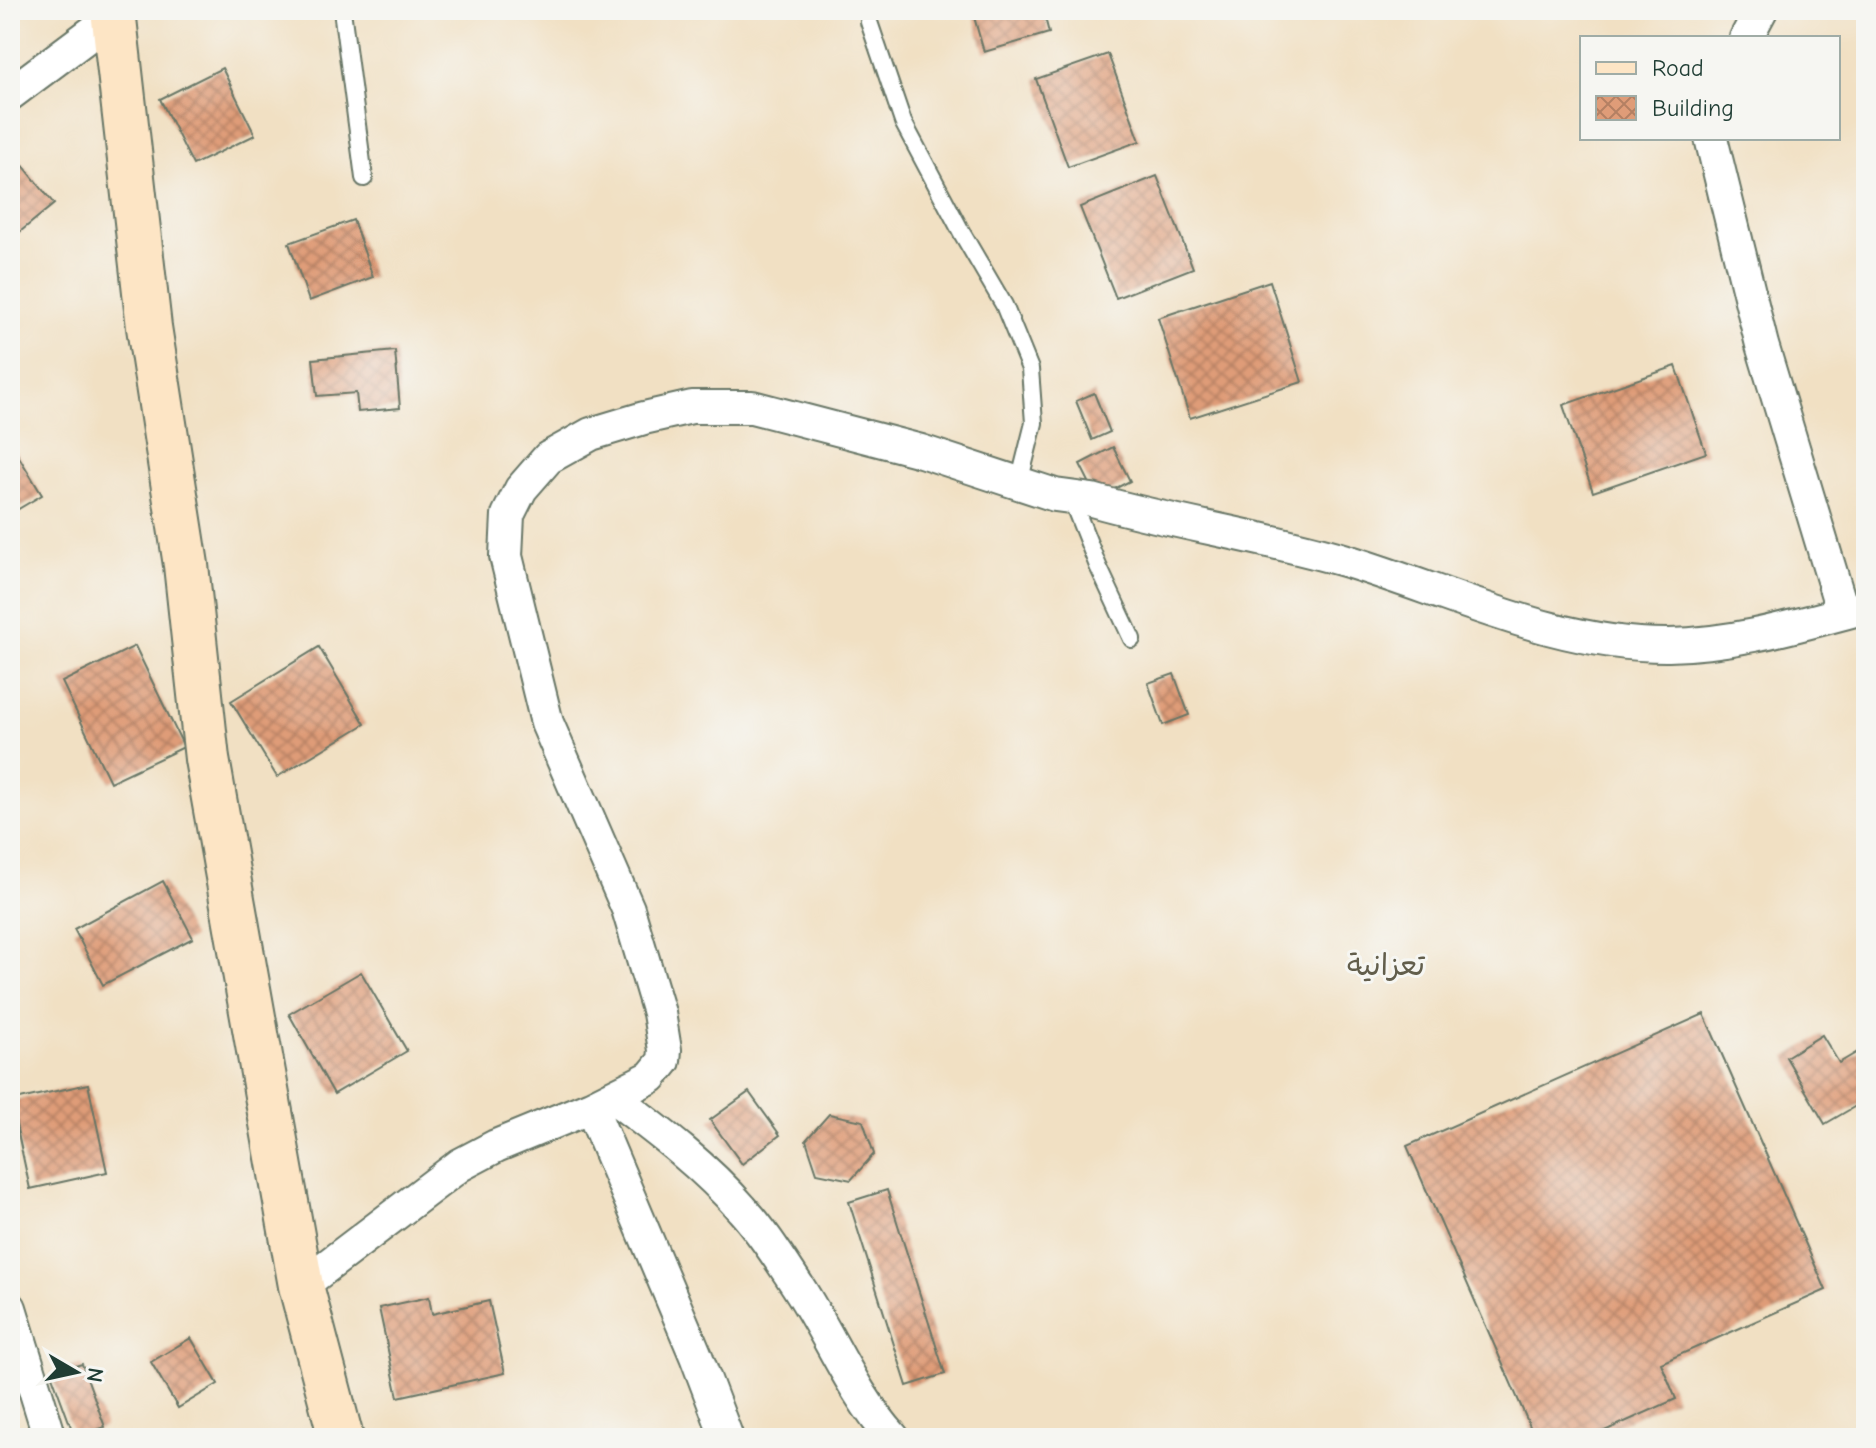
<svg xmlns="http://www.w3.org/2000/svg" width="1876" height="1448" font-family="'Comic Neue','Playpen Sans Arabic',sans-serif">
  <defs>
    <pattern id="building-cross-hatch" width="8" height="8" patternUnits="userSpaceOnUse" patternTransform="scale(2)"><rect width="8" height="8" fill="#df9c78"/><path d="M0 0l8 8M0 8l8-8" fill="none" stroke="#b48063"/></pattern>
  </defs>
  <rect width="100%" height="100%" fill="#f6f6f2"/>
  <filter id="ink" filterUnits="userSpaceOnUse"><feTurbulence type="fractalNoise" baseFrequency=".0125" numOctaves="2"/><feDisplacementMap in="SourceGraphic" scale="16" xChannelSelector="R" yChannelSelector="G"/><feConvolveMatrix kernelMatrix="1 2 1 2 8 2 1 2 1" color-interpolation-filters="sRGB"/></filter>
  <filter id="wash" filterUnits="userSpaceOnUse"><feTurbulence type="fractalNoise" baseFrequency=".006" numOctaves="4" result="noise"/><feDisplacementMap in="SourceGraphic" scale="32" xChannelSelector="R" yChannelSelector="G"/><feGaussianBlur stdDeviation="1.8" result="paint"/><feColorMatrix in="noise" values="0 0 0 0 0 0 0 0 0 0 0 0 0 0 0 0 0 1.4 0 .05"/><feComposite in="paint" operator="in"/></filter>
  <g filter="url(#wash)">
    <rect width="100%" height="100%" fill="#f1e0c3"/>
    <g id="blocks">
      <path fill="url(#building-cross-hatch)" d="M972 10H1043L1049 33 984 52Z
        M1108 54 1140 141 1068 167 1036 79Z
        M222 68 255 135 193 165 160 99Z
        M10 149 54 204 10 240Z
        M1157 176 1193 268 1116 298 1080 207Z
        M353 220 373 277 309 301 289 243Z
        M1270 281 1302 382 1190 418 1158 318Z
        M395 351 400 408 358 412 356 393 317 396 313 359Z
        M1676 366 1706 453 1593 492 1563 405Z
        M1094 393 1110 432 1092 440 1076 401Z
        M10 442 42 495 10 514Z
        M1113 447 1130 481 1097 498 1080 464Z
        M135 646 184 747 110 782 62 682Z
        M319 647 365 724 277 777 231 701Z
        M1174 674 1189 715 1163 725 1148 683Z
        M163 881 193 938 103 985 74 929Z
        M361 972 407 1051 334 1094 289 1014Z
        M1704 1014 1826 1290 1661 1363 1676 1399 1589 1438H1535L1407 1146Z
        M1822 1035 1839 1063 1866 1047V1100L1825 1124 1786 1057Z
        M88 1084 107 1172 30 1189 11 1101Z
        M749 1092 780 1135 742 1164 710 1120Z
        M829 1114 863 1121 874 1154 851 1180 817 1173 806 1140Z
        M887 1190 945 1374 907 1386 849 1202Z
        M429 1297 432 1314 489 1301 505 1373 398 1397 379 1308Z
        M191 1338 218 1384 178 1408 151 1362Z
        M82 1364 105 1427 75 1438 51 1373Z"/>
    </g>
  </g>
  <g filter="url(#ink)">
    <use href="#blocks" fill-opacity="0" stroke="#687666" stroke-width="2"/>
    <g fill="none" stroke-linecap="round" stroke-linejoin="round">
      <defs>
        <path id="lane" d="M342 10 364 178
          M869 22 903 122 963 235 1004 305 1030 369 1034 423 1019 483
          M1071 498 1098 566 1132 639"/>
        <path id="street" d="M1746 38 1761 10
          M10 94 113 17
          M1711 138 1762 345 1843 613
          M613 1097C658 1131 705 1166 742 1209 764 1233 781 1261 799 1288 832 1339 852 1392 893 1438
          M591 1107 696 1356 727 1438
          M301 1286 460 1165 496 1146 591 1107 651 1077 664 1061 665 1050 659 1013 628 909 547 723 506 556 508 515 521 489 548 458 591 434 644 418 692 407H752L921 451 1055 495 1092 500C1176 524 1263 536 1347 561 1452 593 1557 646 1669 645 1737 644 1801 624 1866 607
          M10 1308 50 1438"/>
        <path id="secondary" d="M113 10 149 327 186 565 207 759 301 1286 341 1438"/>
      </defs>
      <use href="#lane" stroke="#687666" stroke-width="20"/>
      <use href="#street" stroke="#687666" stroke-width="36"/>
      <use href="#secondary" stroke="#687666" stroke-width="48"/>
      <use href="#lane" stroke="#fff" stroke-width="16"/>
      <use href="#street" stroke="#fff" stroke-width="32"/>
      <use href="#secondary" stroke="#fde5c5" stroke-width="44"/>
    </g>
  </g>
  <g text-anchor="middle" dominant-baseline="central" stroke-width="6" stroke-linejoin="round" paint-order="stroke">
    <g font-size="30" fill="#625e4c" stroke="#f6f6f2">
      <text x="1386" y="965">تعزانية</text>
    </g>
  </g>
  <rect width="1876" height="1448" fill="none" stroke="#f6f6f2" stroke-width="40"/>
  <rect x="1580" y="36" width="260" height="104" fill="#f6f6f2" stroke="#a0aca6" stroke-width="2"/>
  <rect x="1596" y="62" width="40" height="12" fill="#fde5c5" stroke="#a0aca6" stroke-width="2"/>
  <text x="1652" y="76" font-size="24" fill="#1f3d34">Road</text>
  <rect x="1596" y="96" width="40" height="24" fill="url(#building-cross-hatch)" stroke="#a0aca6" stroke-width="2"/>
  <text x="1652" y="116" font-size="24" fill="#1f3d34">Building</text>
  <g transform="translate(76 1372) rotate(99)" stroke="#f6f6f2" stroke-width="6" paint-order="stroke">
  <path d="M0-6L14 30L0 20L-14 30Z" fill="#1f3d34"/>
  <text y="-12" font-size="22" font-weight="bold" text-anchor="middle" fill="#1f3d34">N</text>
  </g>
</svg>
